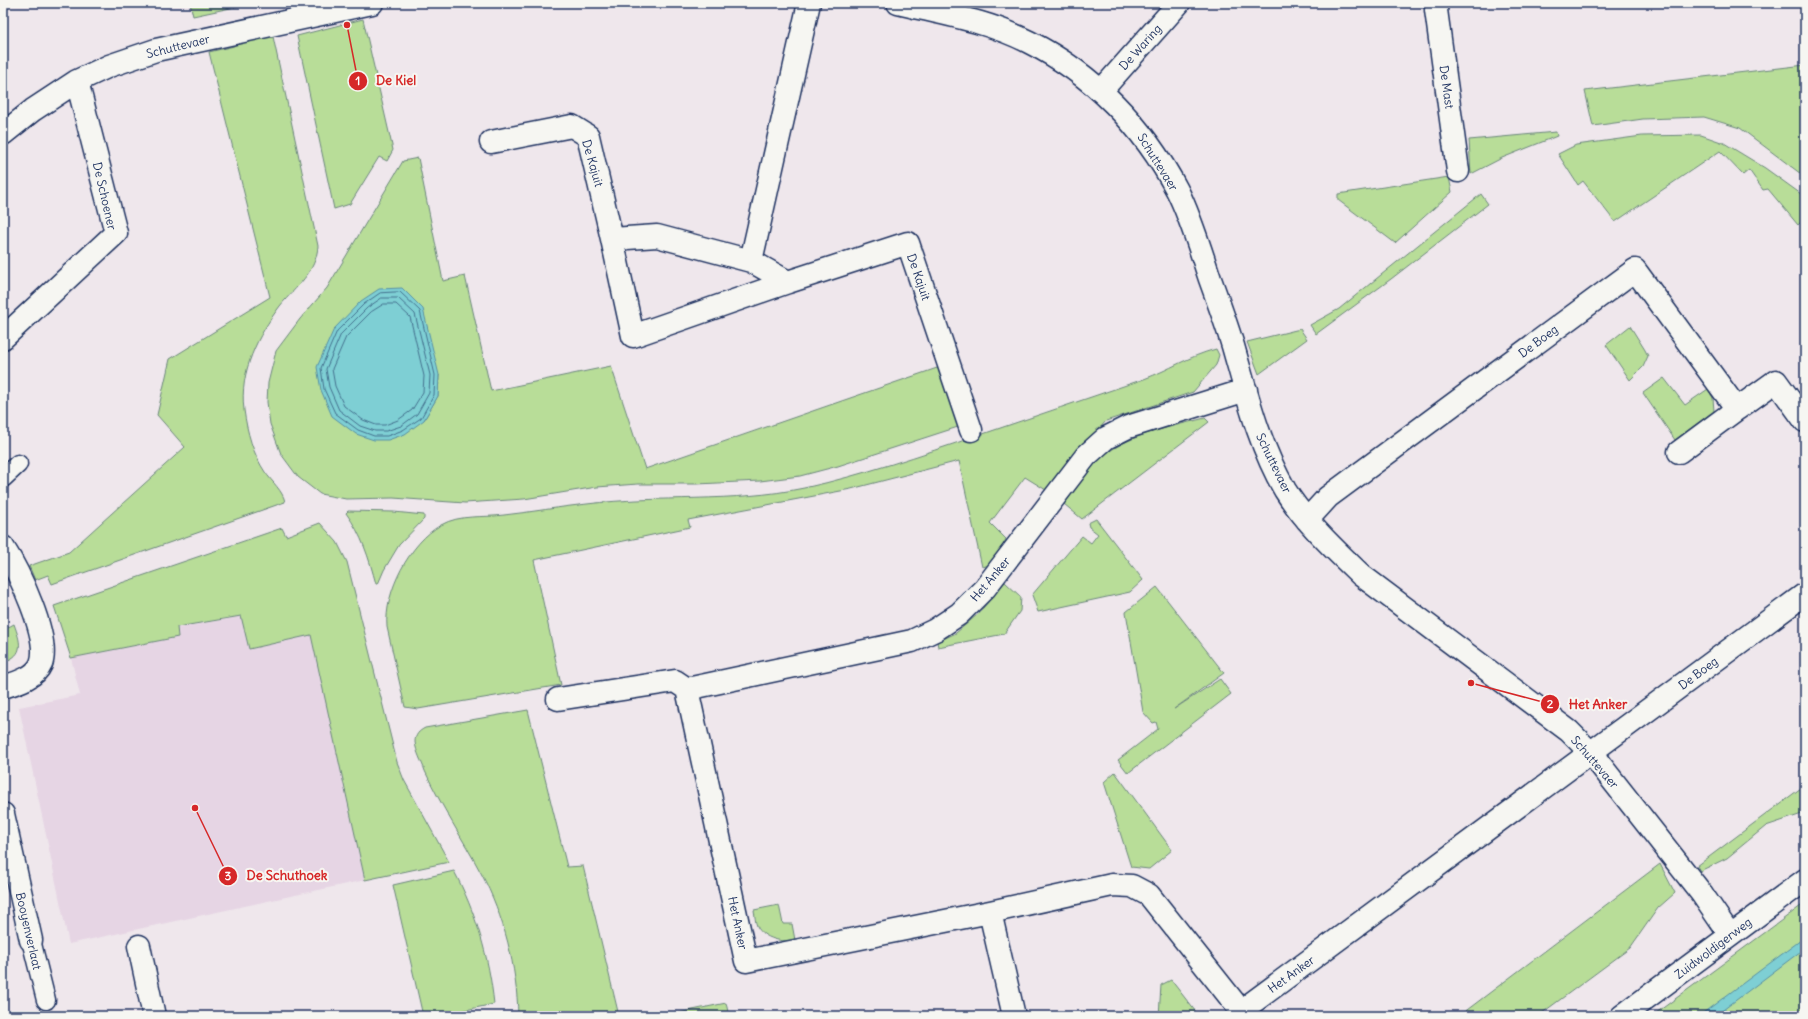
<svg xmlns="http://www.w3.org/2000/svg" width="1808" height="1019" font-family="Delius,sans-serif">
  <rect width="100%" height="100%" fill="#efe7ec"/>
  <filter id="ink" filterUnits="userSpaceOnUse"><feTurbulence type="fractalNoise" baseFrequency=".025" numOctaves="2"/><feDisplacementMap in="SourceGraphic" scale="8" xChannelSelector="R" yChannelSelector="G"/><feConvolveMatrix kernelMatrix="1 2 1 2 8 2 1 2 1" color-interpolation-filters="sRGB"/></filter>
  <g filter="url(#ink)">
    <path fill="#e6d5e4" d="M242 616 249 649 312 635 365 880 69 944 19 707 80 695 71 658 178 637 177 628Z"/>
    <path fill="#b8dd98" stroke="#6a867b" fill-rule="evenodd" d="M190 3H254L193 16Z
      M363 19 393 150 387 161 379 157 350 204 334 209 297 36Z
      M272 32 318 246C316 273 296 286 280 306 258 335 239 372 244 410 247 432 253 454 265 472 272 482 283 491 285 502L52 584 48 575 35 580 29 566 69 552 185 447 157 415 170 359 270 297 209 52 234 46 238 40Z
      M1805 65V177L1740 128 1704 117 1643 119 1593 126 1585 91Z
      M1556 132 1557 136 1502 158 1471 174 1469 140Z
      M1701 135 1724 143 1765 168 1801 194 1805 198V218L1798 225 1768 189 1763 190 1749 170 1743 175 1720 151 1615 222 1583 181 1578 185 1558 154 1576 145 1642 136Z
      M418 158 443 281 465 276 491 391 611 366 645 469 940 367 961 426 838 466 800 476 760 481 697 484H638L597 487 524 499 465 503 393 498 346 499 320 494 298 477 281 454 270 424 267 402 268 383 276 351 300 319 327 288 403 161ZM439 375 438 396 424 420Z
      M1449 177 1452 192 1395 243 1338 200V194Z
      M1481 194 1488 204 1391 279 1316 334 1310 325 1339 309Z
      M1630 326 1645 350 1648 356 1643 367 1630 380 1606 345Z
      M1300 329 1307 339 1259 374 1247 342Z
      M1216 349 1219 355 1216 365 1193 392 1106 421 1046 490 1025 477 990 523 1006 539 995 564 982 567 959 461 851 489 688 520 690 527 534 560 561 685 418 709 405 707 387 627C384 592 410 542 441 525 460 514 483 518 504 515 532 512 559 507 587 504 659 495 733 503 804 488 863 475 920 455 977 436 1033 417 1088 398 1144 379 1169 370 1189 356 1216 349Z
      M1664 378 1685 405 1708 389 1713 398 1714 411 1675 440 1643 393Z
      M1205 418 1209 422 1082 519 1064 504C1072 493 1080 479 1089 469 1119 435 1164 429 1205 418Z
      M348 511 394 512 424 515V519L399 545 384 570 378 584H376C369 558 362 535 346 513Z
      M1096 519 1143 580 1130 592 1038 612 1032 595 1082 536 1091 543 1098 534 1089 527 1088 523Z
      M320 523 337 542 347 562 397 762 404 780 449 862 365 880 311 635 249 649 241 616 177 627 178 637 71 658 54 606 282 528 286 536Z
      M1005 582 1021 597 1020 611 1004 634 938 647 937 642 956 633 978 614Z
      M1157 587 1224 673 1174 709 1220 679 1231 694 1128 773 1118 760 1158 729 1156 722 1153 723 1143 712 1126 612Z
      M14 624C20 641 26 655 3 662V630Z
      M528 710 567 867 583 866 619 1016H518C517 967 504 916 481 873 463 839 441 806 425 771 422 762 416 752 415 742 415 735 419 731 425 728Z
      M1115 772 1172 850 1149 869 1131 867 1104 782Z
      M1805 785V813L1766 826 1727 858 1700 871 1697 866Z
      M1660 864 1675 893 1658 908 1630 948 1538 1016H1459Z
      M454 871C476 913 489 957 494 1004L437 1016H423L393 885Z
      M1805 903V1016H1652Z
      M779 905 783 924H792L795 940C784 943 763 939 757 926 755 922 755 915 754 910Z
      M1171 980 1199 1016H1159L1161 985Z
      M726 1003 729 1016H664Z"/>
    <path fill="#7ecfd4" stroke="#568fa5" d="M402 288 423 309 439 375 438 396 424 420 405 434 388 440H374L356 434 332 416 321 390 317 367 334 329 361 301 379 289Z
      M1805 937V948L1715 1016H1699Z"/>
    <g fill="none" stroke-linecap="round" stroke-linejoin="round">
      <path stroke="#436f8d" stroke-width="1" d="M400 292 420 311 435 375 434 395 421 418 403 430 387 436H374L358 430 335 413 324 389 321 368 337 331 364 304 380 293Z
        M382 298H398L415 314 430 375 429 393 417 414 401 426 386 431H375L360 426 339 410 329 387 326 369 341 334 367 308Z
        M384 304H396L410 317 424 376 423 392 412 410 398 420 385 425H376L363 420 344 406 335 386 332 369 346 337 371 312Z"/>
      <defs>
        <path id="lane" d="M3 478 18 464
          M31 940 46 1000"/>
        <path id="street" d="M898 3C943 14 988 21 1029 42 1093 74 1144 127 1177 190 1191 218 1200 249 1210 279 1218 301 1226 323 1233 346 1247 395 1259 445 1285 490 1305 522 1334 549 1361 575L1569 731 1591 753 1702 894 1730 935
          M1437 3 1436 10 1458 171
          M1101 91 1179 3
          M3 134 33 110 77 81 109 66 156 50 372 3
          M491 142 572 126 588 136 612 239 657 236 751 261 788 282 908 243 971 430
          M612 239 633 336 788 282
          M751 261 809 3
          M3 338 116 233 77 81
          M1246 390 1128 427 1106 438 1086 456 985 588 959 614 935 630 912 641 687 689 746 961 990 912 1112 885 1132 886 1149 895 1241 1011 1805 594
          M1679 452 1737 409
          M1307 520 1328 497 1635 270 1737 409 1776 381 1805 421
          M3 547C18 570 51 638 41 664 35 678 16 683 3 687
          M558 699 675 681 687 689
          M3 814 31 940
          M990 912 1014 1016
          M139 946 154 1016"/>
        <path id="secondary" d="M1622 1016 1805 880"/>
      </defs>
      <use href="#lane" stroke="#1b2f5e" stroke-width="21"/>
      <use href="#street" stroke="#1b2f5e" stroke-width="25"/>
      <use href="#secondary" stroke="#1b2f5e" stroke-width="25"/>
      <use href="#lane" stroke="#f6f6f2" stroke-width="18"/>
      <use href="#street" stroke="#f6f6f2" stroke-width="22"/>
      <use href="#secondary" stroke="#f6f6f2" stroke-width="22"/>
    </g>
  </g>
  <g text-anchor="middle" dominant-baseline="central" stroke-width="4" stroke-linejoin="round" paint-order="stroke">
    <g font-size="12" fill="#1b2f5e" stroke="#f6f6f2">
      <text transform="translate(178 46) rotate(-14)">Schuttevaer</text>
      <text transform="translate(1140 47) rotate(-48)">De Waring</text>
      <text transform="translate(1447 87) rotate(82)">De Mast</text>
      <text transform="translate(1158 162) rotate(58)">Schuttevaer</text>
      <text transform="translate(593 163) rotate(74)">De Kajuit</text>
      <text transform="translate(105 196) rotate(77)">De Schoener</text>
      <text transform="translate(919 277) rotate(71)">De Kajuit</text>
      <text transform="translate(1538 341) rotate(-37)">De Boeg</text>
      <text transform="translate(1274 463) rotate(64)">Schuttevaer</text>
      <text transform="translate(990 579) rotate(-50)">Het Anker</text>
      <text transform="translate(1698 673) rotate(-37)">De Boeg</text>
      <text transform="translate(1595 762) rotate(49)">Schuttevaer</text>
      <text transform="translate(738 923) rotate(78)">Het Anker</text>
      <text transform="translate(29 931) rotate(77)">Booyenverlaat</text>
      <text transform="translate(1713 948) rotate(-37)">Zuidwoldigerweg</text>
      <text transform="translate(1291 974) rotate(-36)">Het Anker</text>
    </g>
  </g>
  <path fill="none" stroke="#d62828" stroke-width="1.5" d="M347 25L358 81M1471 683L1550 704M195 808L228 876"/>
  <g fill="#d62828" stroke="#f6f6f2" stroke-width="1.5">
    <circle cx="347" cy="25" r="4"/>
    <circle cx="1471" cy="683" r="4"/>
    <circle cx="195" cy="808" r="4"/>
    <circle cx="358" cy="81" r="10"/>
    <circle cx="1550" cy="704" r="10"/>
    <circle cx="228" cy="876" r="10"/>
  </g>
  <g font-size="12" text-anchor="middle" font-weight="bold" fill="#fff">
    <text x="358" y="85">1</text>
    <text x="1550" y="708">2</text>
    <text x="228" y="880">3</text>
  </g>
  <g font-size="13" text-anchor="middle" font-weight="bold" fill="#d62828" stroke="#f6f6f2" stroke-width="4" stroke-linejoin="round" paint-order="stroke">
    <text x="396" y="85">De Kiel</text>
    <text x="1598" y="709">Het Anker</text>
    <text x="287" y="880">De Schuthoek</text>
  </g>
  <rect width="1808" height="1019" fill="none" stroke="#f6f6f2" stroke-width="16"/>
  <rect x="8" y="8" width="1792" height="1003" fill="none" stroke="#1b2f5e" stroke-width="1.5" filter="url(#ink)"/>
</svg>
